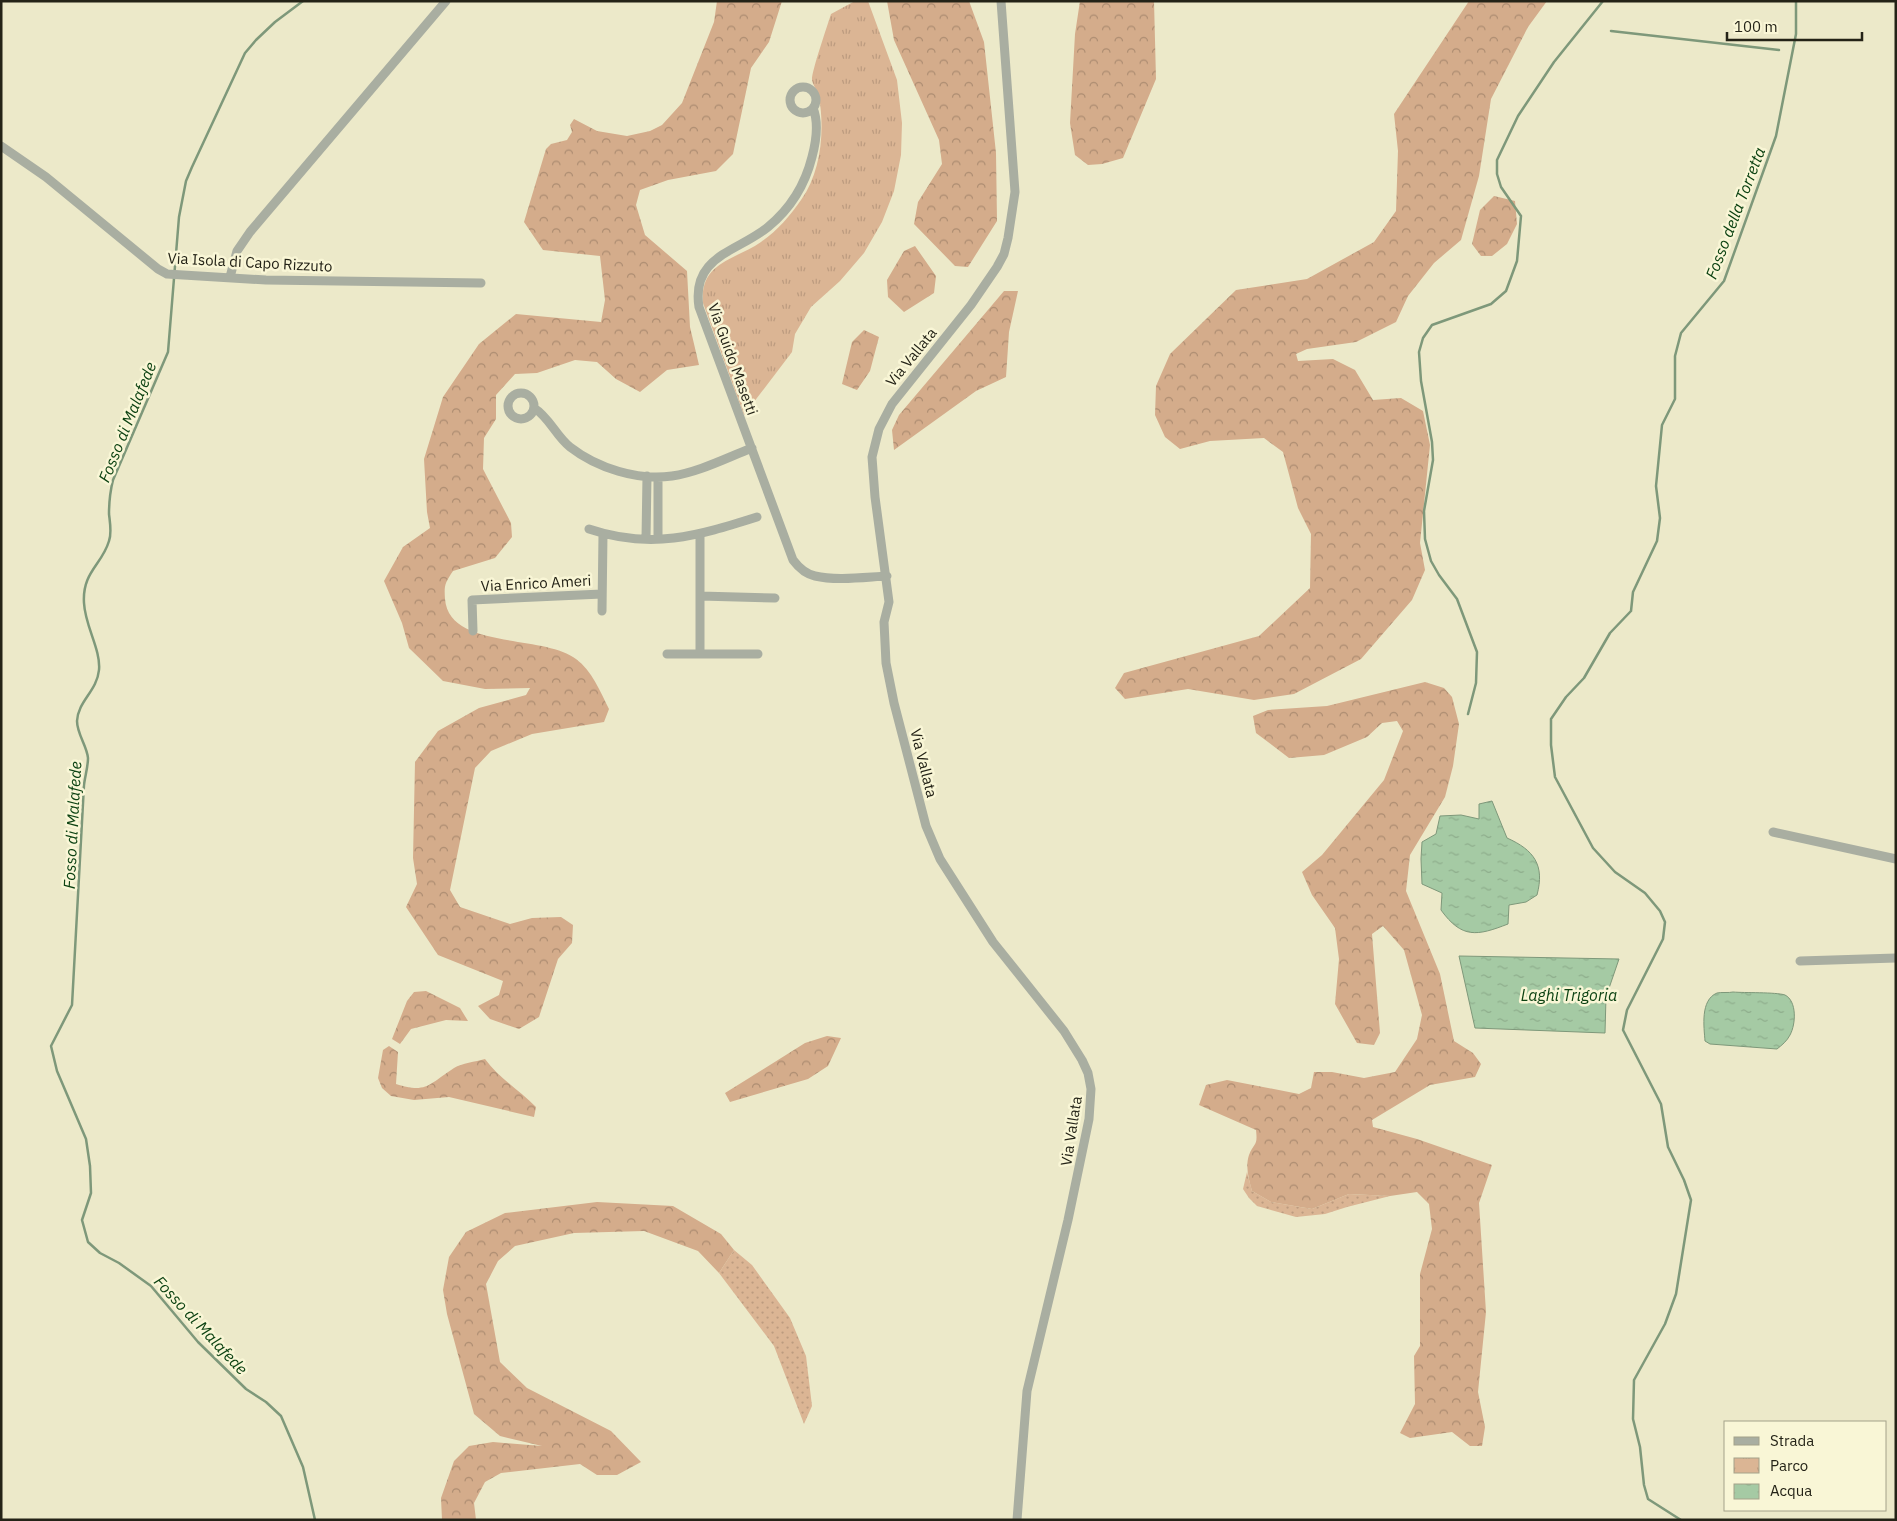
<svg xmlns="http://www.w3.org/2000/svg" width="1897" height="1521" font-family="'IBM Plex Sans',sans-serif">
  <defs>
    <pattern id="grass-dots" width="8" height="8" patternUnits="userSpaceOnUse" patternTransform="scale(1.25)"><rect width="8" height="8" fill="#dbb594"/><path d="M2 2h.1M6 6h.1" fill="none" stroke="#bc9b7f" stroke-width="1.8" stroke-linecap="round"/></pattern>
    <pattern id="forest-crowns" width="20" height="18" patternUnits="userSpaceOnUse" patternTransform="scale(1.25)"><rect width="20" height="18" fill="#d4ac8b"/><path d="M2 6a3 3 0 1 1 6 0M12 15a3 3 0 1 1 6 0" fill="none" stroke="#ac8c71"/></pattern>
    <pattern id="park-tufts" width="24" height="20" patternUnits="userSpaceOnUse" patternTransform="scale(1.25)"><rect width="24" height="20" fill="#dbb594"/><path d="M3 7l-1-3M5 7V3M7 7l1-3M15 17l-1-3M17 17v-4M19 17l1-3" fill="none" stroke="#bc9b7f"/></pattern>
    <pattern id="water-ripples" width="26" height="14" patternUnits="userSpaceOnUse" patternTransform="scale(1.25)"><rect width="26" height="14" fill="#a5caa4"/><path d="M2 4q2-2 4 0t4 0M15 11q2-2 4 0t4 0" fill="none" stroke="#8ead8c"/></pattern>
  </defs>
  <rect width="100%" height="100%" fill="#ece9c9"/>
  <path fill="url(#grass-dots)" d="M1247 1172 1252 1191 1271 1202 1312 1209 1349 1194 1390 1196 1347 1207 1325 1214 1296 1217 1257 1206 1249 1198 1243 1189Z
    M734 1250 752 1265 790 1318 806 1356 812 1406 804 1424 774 1346 719 1273Z"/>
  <path fill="url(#forest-crowns)" d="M717 1H782L769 42 751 68 733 154 716 171 668 180 640 190 636 205 645 235 687 271 690 327 699 365 667 370 640 392 616 379 597 362 575 360 537 373 515 374 496 395V419L484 438 483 469 511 523 512 537 495 558 453 571C445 583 444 585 445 599 449 650 544 634 576 659 592 671 600 691 609 709L604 722 532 734 491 751 475 768 450 890 460 907 510 924 532 918 561 917 573 925 572 943 558 959 539 1017 519 1029 490 1019 478 1006 499 995 503 981 438 955 406 907 417 884 413 858 415 762 438 731 479 708 526 695 530 688 485 689 443 681 409 648 402 623 384 581 403 547 430 528 427 512 424 459 443 397 479 344 516 314 601 322 605 300 600 256 543 250 524 222 546 149 551 144 567 140 572 132 570 125 574 119 597 131 627 136 650 131 662 125 682 103 714 22Z
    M887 1H969L984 42 996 153 997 221 968 267 955 266 914 224 918 202 942 164 939 140 894 40Z
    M1080 1H1154L1156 79 1123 158 1102 164 1088 165 1075 155 1070 123 1075 34Z
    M1469 1H1547L1528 27 1491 99 1479 176 1461 240 1434 263 1408 296 1396 322 1356 342 1307 349 1296 354 1298 361 1333 359 1355 370 1373 400 1401 398 1423 411 1430 445 1420 543 1425 570 1412 600 1361 659 1294 694 1254 700 1188 689 1125 699 1115 688 1124 673 1259 636 1310 588 1311 534 1298 508 1283 452 1264 438 1210 441 1180 449 1165 437 1155 415 1156 386 1170 354 1236 290 1307 279 1374 242 1396 211 1398 151 1394 114Z
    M1494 196 1515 201 1517 224 1507 244 1492 256H1481L1472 244 1480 210Z
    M915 246 936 276 934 293 904 312 888 297 887 280 904 251Z
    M1004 291H1018L1009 332 1006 377 976 391 894 450 892 430 899 415Z
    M864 330 879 337 870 371 857 390 842 384 852 342Z
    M1425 682 1444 688 1452 697 1459 724 1453 766 1445 797 1410 855 1406 891 1440 974 1454 1041 1473 1053 1481 1064 1475 1077 1430 1085 1372 1120 1373 1127 1417 1139 1492 1165 1479 1203 1486 1312 1478 1392 1485 1427 1482 1446H1470L1452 1432 1410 1438 1400 1433 1415 1404 1414 1356 1420 1346V1274L1432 1229 1429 1204 1417 1192 1390 1196 1349 1194 1312 1209 1271 1202 1252 1191C1249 1180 1245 1167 1249 1155 1254 1142 1258 1147 1256 1130L1199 1105 1206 1085 1227 1080 1299 1094 1311 1088 1314 1072H1332L1364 1078 1395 1072 1417 1039 1422 1015 1404 950 1383 926 1372 934 1380 1033 1374 1045 1357 1043 1335 1004 1339 959 1335 928 1312 895 1302 872 1322 855 1384 780 1403 731 1397 721 1382 723 1367 737 1324 755 1289 758 1256 733 1253 716 1268 710 1327 706Z
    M426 991 460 1008 468 1021 446 1020 411 1029 400 1044 392 1039 407 1001 414 992Z
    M827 1036 841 1038 828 1066 808 1079 730 1102 725 1093 805 1043Z
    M389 1046 398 1052 396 1084C427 1094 429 1084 454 1068 462 1063 475 1062 485 1059 499 1078 519 1090 536 1107L534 1117 449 1097 414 1100 391 1096 382 1088 378 1078 383 1050Z
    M597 1202 673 1206 721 1234 734 1250 719 1273 698 1251 644 1231 574 1233 515 1246 498 1261 486 1284 500 1362 527 1388 611 1431 641 1462 617 1475H597L580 1464 501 1473 485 1482 474 1503 476 1520H442L441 1498 454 1461 469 1446 493 1442 542 1446 500 1436 474 1414 447 1314 443 1290 449 1257 466 1232 505 1213Z"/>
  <path fill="url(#park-tufts)" d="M855 1H868L897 80 902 123 901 155 894 191 882 222 864 253 840 281 811 307 795 334 792 352 744 415 703 303C699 262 737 259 761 242 777 231 790 216 801 200 821 172 825 131 819 97 818 91 813 86 812 80 811 73 828 24 831 14Z"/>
  <path fill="url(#water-ripples)" stroke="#7e987a" d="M1492 801 1507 838C1534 850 1545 865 1537 895L1526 902 1509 905 1508 924C1477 936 1462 939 1441 910L1442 893 1422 884 1421 859 1422 842 1436 834 1440 816 1461 815 1479 819V804Z
    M1459 956 1619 959 1606 997 1605 1033 1475 1028Z
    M1733 992C1744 993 1776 992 1785 995 1797 1001 1796 1024 1790 1035 1787 1041 1782 1045 1777 1049L1710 1044 1705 1041C1704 1027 1700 1000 1717 993 1721 992 1729 993 1733 992Z"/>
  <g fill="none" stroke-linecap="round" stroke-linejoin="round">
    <path stroke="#7e987a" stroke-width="2.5" d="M303 1 275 22 256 40 245 53 192 167 186 181 179 217 168 352 113 480C110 492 109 503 109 514 110 523 112 533 109 541 102 565 82 572 84 603 85 626 101 650 99 670 97 691 78 701 77 721 77 734 87 746 88 758 88 767 85 776 84 785L72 1005 51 1046 57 1071 86 1139 90 1166 91 1193 82 1220 88 1242 100 1253 119 1263 151 1286 198 1342 246 1389 266 1402 281 1416 303 1467 315 1520
      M1611 31 1779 50
      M1468 714 1476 683 1477 652 1457 599 1439 575 1431 561 1425 539 1424 511 1433 460 1432 442 1421 381 1419 352 1423 338 1432 325 1491 304 1506 291 1517 261 1521 216 1501 187 1497 174V160L1518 116 1554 62 1603 1
      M1681 1520 1648 1499 1644 1485 1640 1447 1633 1419 1634 1380 1665 1324 1676 1294 1691 1200 1684 1180 1668 1147 1661 1104 1623 1030 1627 1010 1663 939 1665 922 1660 911 1645 893 1615 872 1593 848 1555 777 1551 745V719L1566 697 1584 678 1610 633 1631 611 1633 592 1657 541 1660 518 1656 486 1662 425 1675 399V356L1681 333 1724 281 1776 136 1796 34V1"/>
    <path stroke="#a9aea1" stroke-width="9" d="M1001 1 1015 192 1008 238 1004 254 997 267 971 305 892 404 879 429 872 457 875 497 889 602 884 622 886 663 894 703 926 826 940 859 993 942 1064 1031 1082 1060 1088 1073 1091 1089 1089 1119 1068 1220 1027 1391 1017 1520
      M790 100a13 13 0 1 1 26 0a13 13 0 1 1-26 0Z
      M813 108C819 123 816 142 812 157 805 185 790 209 768 227 737 252 691 256 699 307L793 560C799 568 806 574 815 576 836 581 866 577 887 576
      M1 146 46 177 158 269 167 274 266 280 481 283
      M230 277 237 251 250 232 446 1
      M508 406a13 13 0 1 1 26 0a13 13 0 1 1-26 0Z
      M534 408C549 417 556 436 570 447 597 468 638 481 672 476 699 472 726 458 752 448
      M589 529C651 550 697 536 757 517
      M646 539 647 476
      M658 539V477
      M700 596 775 598
      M602 611 603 534
      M473 631 472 600 602 594
      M700 653V535
      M667 654H758
      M1773 832 1896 859
      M1800 961 1896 958"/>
  </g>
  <g text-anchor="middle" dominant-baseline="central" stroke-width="5" stroke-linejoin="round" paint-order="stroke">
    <g font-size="15" fill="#242317" stroke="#f9f6d6">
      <text transform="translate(250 262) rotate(3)">Via Isola di Capo Rizzuto</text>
      <text transform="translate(911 357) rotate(-51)">Via Vallata</text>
      <text transform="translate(733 359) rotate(70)">Via Guido Masetti</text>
      <text transform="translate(536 583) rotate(-3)">Via Enrico Ameri</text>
      <text transform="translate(924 763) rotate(76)">Via Vallata</text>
      <text transform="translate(1071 1131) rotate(-81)">Via Vallata</text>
    </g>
    <g font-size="16" font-style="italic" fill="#0c4212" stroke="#f9f6d6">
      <text transform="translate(1735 213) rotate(-69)">Fosso della Torretta</text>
      <text transform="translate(127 422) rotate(-68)">Fosso di Malafede</text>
      <text transform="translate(72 825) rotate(-87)">Fosso di Malafede</text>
      <text x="1569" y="995">Laghi Trigoria</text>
      <text transform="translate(201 1325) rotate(47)">Fosso di Malafede</text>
    </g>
  </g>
  <rect width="1897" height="1521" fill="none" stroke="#242317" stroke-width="5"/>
  <rect x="1724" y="1421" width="162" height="90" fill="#f9f6d6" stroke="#a4a28a"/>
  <rect x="1734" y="1437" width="25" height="8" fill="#a9aea1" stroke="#a4a28a"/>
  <text x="1770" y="1446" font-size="15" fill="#242317">Strada</text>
  <rect x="1734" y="1458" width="25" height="15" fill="url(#park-tufts)" stroke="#a4a28a"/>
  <text x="1770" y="1471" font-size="15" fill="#242317">Parco</text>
  <rect x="1734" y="1484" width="25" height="15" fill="url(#water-ripples)" stroke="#a4a28a"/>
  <text x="1770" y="1496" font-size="15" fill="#242317">Acqua</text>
  <path d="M1727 32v8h135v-8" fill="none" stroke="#242317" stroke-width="2.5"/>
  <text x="1734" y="32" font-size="15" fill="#242317" stroke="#f9f6d6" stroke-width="4" paint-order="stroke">100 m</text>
</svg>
